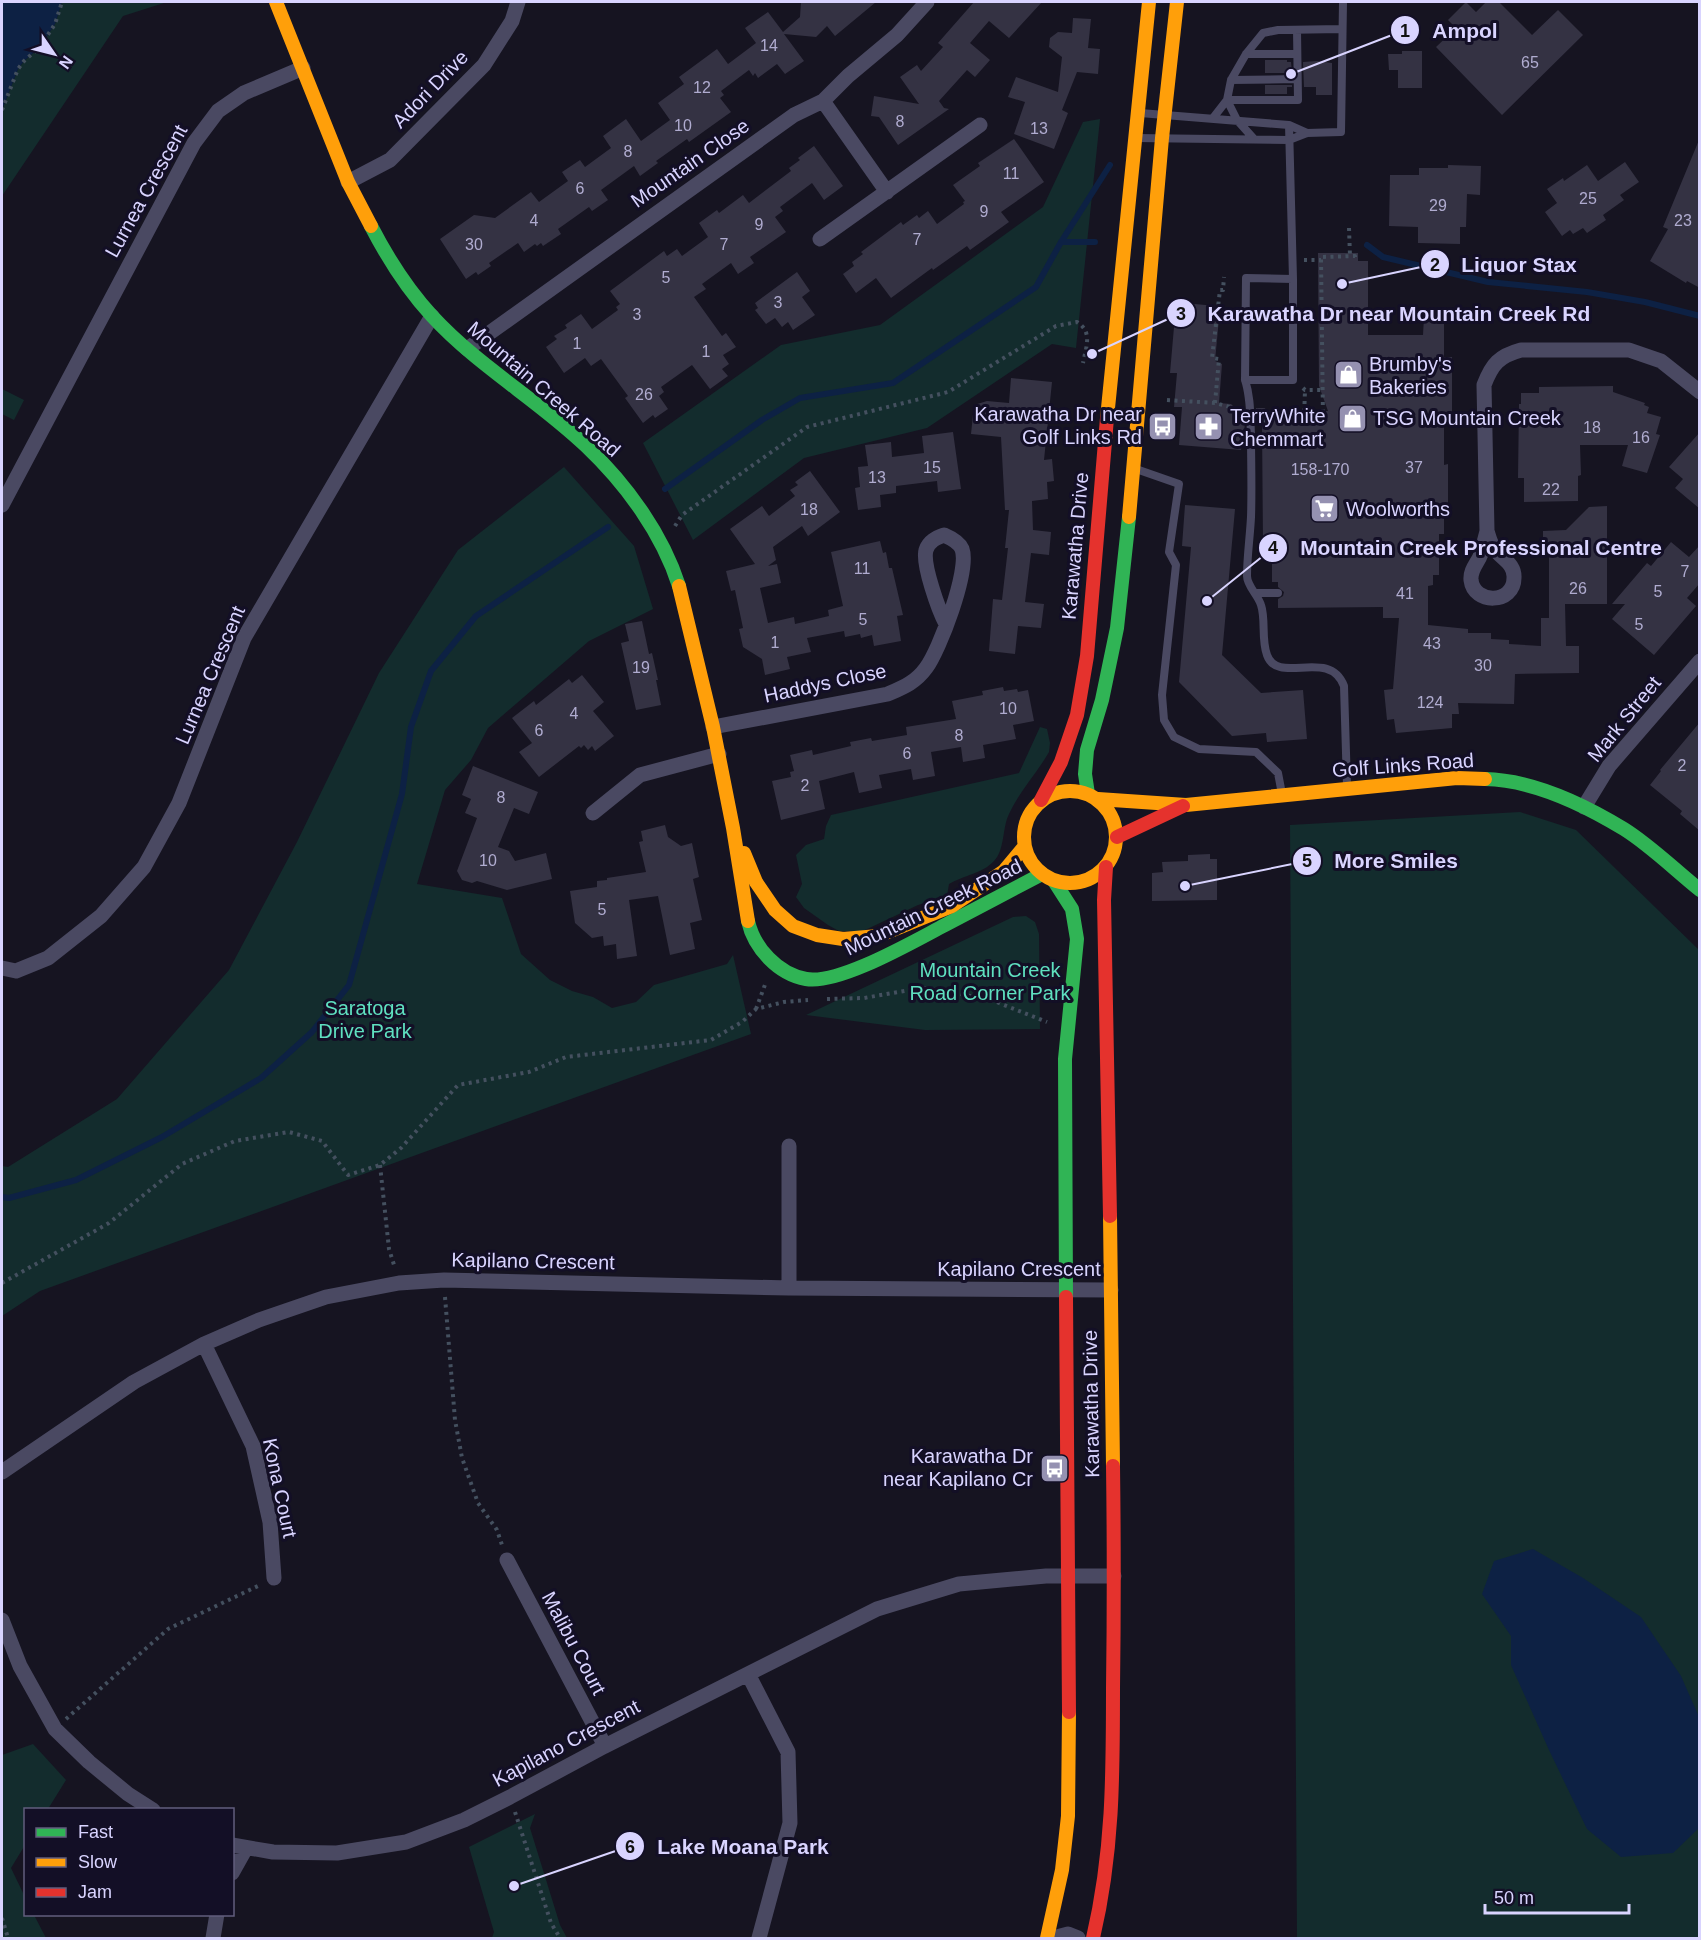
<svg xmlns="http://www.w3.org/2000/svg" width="1701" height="1940" font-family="Helvetica,sans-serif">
  <rect width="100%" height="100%" fill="#161421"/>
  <path fill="#132c2d" d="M62 2H167L123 16 2 196V110L18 69 24 61 39 48 55 24Z
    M1100 119 1076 348 1052 344 927 428 804 458 693 540 643 443 781 345 880 325 1043 207 1083 122Z
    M2 389 24 400 14 420 2 414Z
    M564 467 634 546 653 609 589 641 488 728 471 760 445 790 417 884 502 898 521 954 550 980 572 991 593 997 612 1008 636 1002 654 985 727 964 733 955 751 1034 40 1291 2 1316V1166L8 1167 117 1099 229 970 297 842 379 673 458 550Z
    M1040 727 1047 729 1050 743 1049 752C1037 773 1019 792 1009 814 1002 828 1005 850 994 861 982 874 964 875 949 884L947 896 918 905 863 931H839L828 925 804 908 796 897 802 884 796 855 806 845 824 839 826 826 831 815 1019 773Z
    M1520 812 1576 830 1699 950V1938H1297L1290 825Z
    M1026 916 1035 922 1039 934 1040 1029 925 1030 806 1015 1013 917Z
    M33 1744 66 1780 48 1809 26 1810 25 1845 11 1868 25 1897 26 1914 34 1915 46 1938H2V1755Z
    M535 1814 530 1828 560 1925 567 1938H492L494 1932 469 1847Z"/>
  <path fill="#0d2144" d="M2 2H62L55 24 39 48 24 61 18 69 2 110Z
    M1533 1549 1583 1578 1641 1617 1681 1676 1699 1717V1828L1673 1853 1621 1857 1587 1829 1549 1750 1511 1665V1636L1482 1594 1494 1561Z"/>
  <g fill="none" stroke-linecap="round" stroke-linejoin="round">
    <path stroke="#0d2144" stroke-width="6" d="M1061 242H1095
      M1367 245 1383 257 1488 282 1587 292 1645 302 1700 316
      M665 489 762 420 800 398 893 383 1036 287 1061 242 1110 165
      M2 1197 9 1198 76 1180 162 1137 261 1078 312 1032 349 985 402 794 411 727 431 671 476 616 608 527"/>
  </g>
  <path fill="#343243" d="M801 2H876L835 36 827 26 816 37 784 34 804 61 785 74 777 64 758 78 755 73 753 76 749 70 721 91 724 95 720 98 731 112 689 142 687 139 656 161 658 163 640 176 634 166 601 190 608 200 592 211 589 207 558 229 561 234 543 246 541 243 537 246 535 244 524 252 518 243 489 263 491 266 478 275 476 272 466 279 440 239 474 215 495 218 531 192 539 202 568 181 562 172 580 160 585 167 611 148 603 136 626 119 641 141 670 120 658 103 684 84 679 77 717 49 728 64 756 43 745 28 768 12 783 32 800 17Z
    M974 2H1042L1009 38 989 21 970 43 990 60 975 77 967 70 939 101 944 108 949 109 898 145 879 117 871 116 874 96 919 104 900 77 917 65 921 71 943 47 938 43Z
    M1466 2 1476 12 1486 2H1499L1532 35 1558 10 1583 35 1502 115 1436 47 1456 28 1448 20Z
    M1073 18 1091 19 1088 48 1100 49 1098 74 1077 72 1062 110 1068 113 1054 149 1014 134 1025 102 1008 97 1016 77 1058 92 1062 57 1049 47 1050 38 1058 32 1072 33Z
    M1402 51H1422V88H1398V70H1389L1388 54H1402Z
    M1265 60H1287V62H1291L1292 73H1265Z
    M1317 61 1332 63V95H1316V87H1304L1303 62Z
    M1265 85H1292V87H1287V94H1265Z
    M1014 139 1044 182 1001 212 1009 222 970 250 967 246 933 270 932 268 891 298 876 278 856 293 843 274 854 266 852 262 863 254 861 252 901 222 903 225 917 215 919 218 928 211 937 224 964 204 963 202 965 201 953 185 980 166 978 163Z
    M1699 140H1700V288L1687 281 1686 283 1650 261 1668 229 1663 227Z
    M814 146 843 186 824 200 812 183 780 207 783 211 775 217 786 232 750 257 754 263 738 274 731 263 702 284 706 289 694 297 722 336 726 333 736 347 723 355 729 364 722 369 728 376 710 389 692 365 661 387 664 392 659 396 668 409 655 418 653 415 643 423 625 398 628 396 601 359 591 366 585 358 564 373 546 347 557 339 554 336 567 328 565 325 581 314 592 329 618 310 616 307 620 304 610 291 664 251 667 256 677 249 682 256 708 237 699 223 717 210 719 213 743 195 749 203 791 171 789 168 800 160 798 158Z
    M1625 162 1639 182 1620 195 1624 200 1603 215 1606 220 1587 233 1583 228 1573 234 1570 230 1562 236 1545 212 1557 203 1547 189 1563 178 1564 181 1587 165 1598 181Z
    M1448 165 1481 166 1480 195 1467 194 1466 227H1460V244L1418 243V227L1389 226 1390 175H1419V168H1448Z
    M1318 253H1358V261H1368V335H1423L1424 317H1444V357H1452V412H1450L1449 425H1444V465L1448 464V518H1444V534H1439V575H1433V585L1428 586V625L1468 629V633H1491V639L1509 640V644L1541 646V618H1549V552H1543V531L1566 530 1589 507 1607 506V604H1565L1566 646H1579V673L1515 674 1514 704 1458 703 1459 714H1452V728L1396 733 1394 719 1387 720 1384 690 1393 689 1399 618H1383V607L1278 608V599L1283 596 1284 592 1278 587V582H1272V553L1263 544 1262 424H1257L1256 408H1265L1266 411H1328L1319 386Z
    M797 272 810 291 802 297 815 315 793 330 788 322 782 327 775 318 766 324 755 310 758 308 755 303Z
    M1184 303 1216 306V308H1220L1215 361 1222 364 1219 403 1231 404 1236 409H1244L1245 424 1241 450 1179 445 1182 407H1174L1177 373H1170L1176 304 1184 305Z
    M1011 378 1052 382 1044 460 1052 459 1054 481 1047 482 1048 499 1032 501 1033 530 1051 532 1049 555 1031 553 1025 602 1044 604 1041 628 1018 626 1015 654 989 651 993 599 1002 600 1008 548H1005L1009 510H1005L1001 437 971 434 974 405 987 401 1009 403Z
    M1613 386V392L1645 403 1644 405 1649 407 1647 413 1661 417 1656 434 1660 435 1647 473 1622 466 1628 445H1580L1581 475 1578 476V501L1524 502V478H1518L1519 404H1521V393H1539V387Z
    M953 432 961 489 938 492 937 481 896 486V493L880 495 881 507 858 510 855 488 860 487 858 467 868 466 865 445 891 442 892 457 924 453 922 436Z
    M1700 432V509L1675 488 1683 479 1669 467Z
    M810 471 840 512 808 536 802 526 773 547 776 560 768 566 777 564 781 583 760 588 768 623 794 617 795 624 829 616 828 610 843 606 831 552 880 541 883 553 886 552 889 568H892L903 615 897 616 901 641 874 646 872 635 861 638 860 634 845 637 844 631 807 638 811 652 787 657 790 669 765 675 762 659 743 647 739 629 743 628 735 590 731 591 726 571 755 564 730 529 762 506 769 516 795 496 790 490 798 485 795 482Z
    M1185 505 1235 509 1222 655 1261 693 1303 690 1307 739 1267 742 1266 733 1232 736 1179 682 1191 547 1182 546Z
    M1671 542 1689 557 1700 545V583L1687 598 1696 606 1654 655 1612 619 1625 604H1612L1647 563 1651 566Z
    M642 621 649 654 652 653 658 680H656L661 705 636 710 621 643 629 641 625 624Z
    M582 675 604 702 593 711 614 736 595 751 592 746 588 750 584 745 581 748 579 746 539 777 519 752 532 743 512 718 534 701 536 705 569 679 572 683Z
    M1003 687 1004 691 1017 689 1018 692 1028 690 1034 721 1013 725 1016 739 983 745 985 758 963 762 961 747 931 752 935 776 913 780 911 769 879 775 882 788 859 793 854 772 819 781 825 809 781 820 772 781 791 777 790 772 794 771 790 755 812 750 813 755 851 746 850 742 871 738 872 741 907 735 906 727 956 719 952 701 983 695 982 691Z
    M1700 722V831L1680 814 1682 811 1650 785 1661 771 1660 770Z
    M473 766 538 792 529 814 514 808 498 847 509 851 515 861 546 853 552 879 507 890 477 881 472 883 462 880 457 871 477 818 465 813 471 799 462 795Z
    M665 825 668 837 681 846 692 843 699 877 693 879 702 920 690 923 695 949 670 955 658 896 629 900 637 956 617 959 616 944 604 946 603 936 592 938 575 923 570 891 597 887V881L607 880V878L646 872 639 842 643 841 641 831Z
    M1210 854V859H1217V900L1152 901V873L1163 872 1162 862 1188 861V855Z"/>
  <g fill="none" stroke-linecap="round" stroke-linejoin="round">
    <path stroke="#44505f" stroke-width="4" stroke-dasharray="3 4.5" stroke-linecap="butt" d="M2 110 18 69 24 61 39 48 55 24 62 2
      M1349 228 1350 256
      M1304 260H1321
      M1303 388 1305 390H1323
      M1167 400 1215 403 1230 407 1237 416
      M1215 403 1219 359 1212 358 1220 290H1223L1224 277
      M1304 419 1305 390
      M1262 420 1323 419 1321 257 1355 256V261
      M675 526 682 515 807 427 948 392 1056 326 1077 322C1093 332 1086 347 1083 363
      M827 999 864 998 921 988 946 991 994 1001 1047 1022
      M756 1009 766 982
      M380 1165 389 1249 395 1268
      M2 1283 109 1223 182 1164 235 1141 289 1132 322 1141 348 1175 380 1165 401 1148 458 1085 529 1072 566 1057 711 1040 742 1022 756 1009 784 1002 808 1000
      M445 1297 455 1420 462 1458 478 1503 497 1530 502 1545
      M66 1719 168 1629 260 1585
      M515 1812 551 1923 560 1938
      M2 1918 8 1938"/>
    <path stroke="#4a4962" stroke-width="8" d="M1246 54H1297
      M1231 80 1297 79
      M1227 100H1298L1297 30
      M1227 100 1237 120 1254 139
      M1140 113 1289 125 1307 133
      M1213 118 1227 100 1231 80 1246 54 1263 33 1278 30 1342 29
      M1289 125 1293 279V380H1245L1246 278 1293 279
      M1136 138 1289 140 1307 133 1341 132 1343 2
      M1245 380C1251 398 1250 416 1251 434 1251 462 1252 489 1251 517 1250 537 1247 557 1247 576 1247 586 1258 595 1261 605 1266 620 1261 639 1267 655 1278 686 1329 647 1344 686L1347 786
      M1136 469 1179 484 1169 552 1176 565 1162 695 1164 720 1174 737 1199 749 1256 752 1278 773 1282 794
      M1256 593H1278"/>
    <path stroke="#4a4962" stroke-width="15" d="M823 101 887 192
      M348 182 390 160 484 65 512 21 518 2
      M820 239 980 125
      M467 349 794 115 823 101 848 76 897 35 927 2
      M2 505 194 143 218 111 244 93 303 68
      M1487 531 1484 385C1492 364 1499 356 1521 350H1629L1661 361 1700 392
      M1487 531C1489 537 1490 543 1494 548 1501 559 1515 563 1514 578 1514 604 1474 605 1471 580 1470 569 1478 563 1481 554 1483 546 1485 539 1487 531Z
      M713 727 888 694C904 687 916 682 926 668 939 651 970 570 962 549 959 542 951 538 944 535 936 538 929 541 926 550 922 564 939 611 946 624
      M1584 807 1609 766 1700 661
      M593 813 640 775 719 754
      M2 968 16 971 48 958 101 916 144 867 179 803 244 638 432 316
      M789 1146V1288
      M204 1344 253 1446 270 1522 274 1578
      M2 1472 134 1382 204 1344 259 1320 326 1297 399 1283 444 1280 789 1288 1111 1290
      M507 1560 605 1746
      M2 1620 20 1666 55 1729 89 1762 128 1794 153 1810
      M748 1674 788 1752 790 1823 759 1938
      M232 1845 273 1852 337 1853 406 1842 464 1820 510 1797 605 1746 877 1609 959 1584 1046 1576H1114
      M232 1873 246 1848
      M213 1938 217 1914
      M1053 1938 1068 1934 1078 1938"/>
    <path stroke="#30b455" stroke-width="14" d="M371 226C387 257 409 291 432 316 478 366 538 400 586 446 626 484 662 533 679 586
      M1485 779C1534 780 1583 804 1624 829 1651 846 1675 870 1700 890
      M1088 794 1085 774 1087 750 1102 700 1117 628 1129 517
      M1054 881 1072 909 1077 939 1065 1059 1066 1297
      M748 921C754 948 778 974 806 979 839 985 914 941 945 925 977 908 1010 891 1042 874"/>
    <path stroke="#ff9f0a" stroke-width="14" d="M276 2 348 182 371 226
      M1107 418 1149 2
      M1129 517 1162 138 1177 2
      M679 586 713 727 733 828 748 921
      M1024 837a46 46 0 1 1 92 0a46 46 0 1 1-92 0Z
      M1098 799 1186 805 1457 778 1485 779
      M744 853 756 882 775 910 793 926 817 935 843 939 878 936 952 906 1004 871 1024 847
      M1110 1216 1113 1466
      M1047 1938 1062 1870 1068 1816 1069 1712"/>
    <path stroke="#e5322d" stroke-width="14" d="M1041 800 1061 762 1077 715 1087 656 1107 418
      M1117 837 1183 806
      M1106 867 1104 900 1110 1216
      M1066 1297 1069 1712
      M1093 1938C1113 1853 1113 1776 1113 1689 1114 1615 1114 1540 1113 1466"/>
  </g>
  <defs>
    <symbol id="shop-square" viewBox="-11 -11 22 22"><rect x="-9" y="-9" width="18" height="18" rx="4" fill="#9591b1" stroke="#130f26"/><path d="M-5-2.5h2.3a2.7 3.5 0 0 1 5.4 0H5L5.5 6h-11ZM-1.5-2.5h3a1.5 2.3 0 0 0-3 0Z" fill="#fff"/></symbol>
    <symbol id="bus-square" viewBox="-11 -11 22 22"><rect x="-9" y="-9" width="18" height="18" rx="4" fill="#9591b1" stroke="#130f26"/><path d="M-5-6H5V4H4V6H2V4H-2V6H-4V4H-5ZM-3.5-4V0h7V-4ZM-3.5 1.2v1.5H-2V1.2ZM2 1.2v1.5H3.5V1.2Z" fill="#fff"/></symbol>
    <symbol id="pharmacy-square" viewBox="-11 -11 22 22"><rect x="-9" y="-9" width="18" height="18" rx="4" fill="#9591b1" stroke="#130f26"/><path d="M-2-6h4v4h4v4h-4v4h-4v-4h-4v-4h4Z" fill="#fff"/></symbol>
    <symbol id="supermarket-square" viewBox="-11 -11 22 22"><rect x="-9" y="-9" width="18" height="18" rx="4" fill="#9591b1" stroke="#130f26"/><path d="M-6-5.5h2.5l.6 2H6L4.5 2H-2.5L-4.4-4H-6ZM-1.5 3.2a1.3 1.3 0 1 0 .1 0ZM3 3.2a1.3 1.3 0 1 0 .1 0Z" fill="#fff"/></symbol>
  </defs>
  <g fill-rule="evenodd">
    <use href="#shop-square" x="1332" y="358" width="33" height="33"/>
    <use href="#shop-square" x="1336" y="402" width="33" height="33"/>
    <use href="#bus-square" x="1146" y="410" width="33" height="33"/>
    <use href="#pharmacy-square" x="1192" y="410" width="33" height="33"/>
    <use href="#supermarket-square" x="1308" y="492" width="33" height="33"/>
    <use href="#bus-square" x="1038" y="1452" width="33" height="33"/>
  </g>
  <g text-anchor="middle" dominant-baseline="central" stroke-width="6" stroke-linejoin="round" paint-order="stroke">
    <g font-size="16" fill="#b0acd0">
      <text x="769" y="45">14</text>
      <text x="1530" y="62">65</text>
      <text x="702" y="87">12</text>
      <text x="900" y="121">8</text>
      <text x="683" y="125">10</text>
      <text x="1039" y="128">13</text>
      <text x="628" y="151">8</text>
      <text x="1011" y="173">11</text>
      <text x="580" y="188">6</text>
      <text x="1588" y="198">25</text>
      <text x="1438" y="205">29</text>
      <text x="984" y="211">9</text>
      <text x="534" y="220">4</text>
      <text x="1683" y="220">23</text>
      <text x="759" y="224">9</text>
      <text x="917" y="239">7</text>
      <text x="474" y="244">30</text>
      <text x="724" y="244">7</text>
      <text x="666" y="277">5</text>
      <text x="778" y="302">3</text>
      <text x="637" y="314">3</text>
      <text x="577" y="343">1</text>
      <text x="706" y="351">1</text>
      <text x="644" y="394">26</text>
      <text x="1592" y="427">18</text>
      <text x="1641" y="437">16</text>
      <text x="932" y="467">15</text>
      <text x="1414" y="467">37</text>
      <text x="1320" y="469">158-170</text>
      <text x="877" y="477">13</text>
      <text x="1551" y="489">22</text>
      <text x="809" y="509">18</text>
      <text x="862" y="568">11</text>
      <text x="1685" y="571">7</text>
      <text x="1578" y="588">26</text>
      <text x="1658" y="591">5</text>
      <text x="1405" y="593">41</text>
      <text x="863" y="619">5</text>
      <text x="1639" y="624">5</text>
      <text x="775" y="642">1</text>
      <text x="1432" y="643">43</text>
      <text x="1483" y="665">30</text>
      <text x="641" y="667">19</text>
      <text x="1430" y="702">124</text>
      <text x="1008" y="708">10</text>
      <text x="574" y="713">4</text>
      <text x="539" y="730">6</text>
      <text x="959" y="735">8</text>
      <text x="907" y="753">6</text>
      <text x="1682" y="765">2</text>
      <text x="805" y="785">2</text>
      <text x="501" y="797">8</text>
      <text x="488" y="860">10</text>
      <text x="602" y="909">5</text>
    </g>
    <g font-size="20" fill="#d9d4ff" stroke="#130f26">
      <text transform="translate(430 89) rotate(-46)">Adori Drive</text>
      <text transform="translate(690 163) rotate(-35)">Mountain Close</text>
      <text transform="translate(146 191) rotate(-61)">Lurnea Crescent</text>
      <text transform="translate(544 389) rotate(41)">Mountain Creek Road</text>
      <text transform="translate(1075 546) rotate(-85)">Karawatha Drive</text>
      <text transform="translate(210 675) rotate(-67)">Lurnea Crescent</text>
      <text transform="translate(825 683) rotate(-12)">Haddys Close</text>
      <text transform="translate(1624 719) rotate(-51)">Mark Street</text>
      <text transform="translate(1403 765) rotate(-4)">Golf Links Road</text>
      <text transform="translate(933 907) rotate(-26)">Mountain Creek Road</text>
      <text transform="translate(533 1261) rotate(1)">Kapilano Crescent</text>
      <text x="1019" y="1269">Kapilano Crescent</text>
      <text transform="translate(1091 1404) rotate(-91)">Karawatha Drive</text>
      <text transform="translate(280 1488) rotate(78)">Kona Court</text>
      <text transform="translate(574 1643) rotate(62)">Malibu Court</text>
      <text transform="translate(566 1743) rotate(-28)">Kapilano Crescent</text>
    </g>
    <g font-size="20" fill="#d9d4ff" stroke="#130f26" text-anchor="start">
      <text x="1369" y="364">Brumby's<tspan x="1369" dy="23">Bakeries</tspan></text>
      <text x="1142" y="414" text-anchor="end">Karawatha Dr near<tspan x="1142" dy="23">Golf Links Rd</tspan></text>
      <text x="1230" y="416">TerryWhite<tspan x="1230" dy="23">Chemmart</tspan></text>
      <text x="1373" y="418">TSG Mountain Creek</text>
      <text x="1346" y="509">Woolworths</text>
      <text x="1033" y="1456" text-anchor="end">Karawatha Dr<tspan x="1033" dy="23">near Kapilano Cr</tspan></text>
    </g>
    <g font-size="20" fill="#5fe0c0" stroke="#130f26">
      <text x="990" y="970">Mountain Creek<tspan x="990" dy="23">Road Corner Park</tspan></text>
      <text x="365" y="1008">Saratoga<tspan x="365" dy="23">Drive Park</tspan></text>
    </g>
  </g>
  <path fill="none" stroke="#d9d4ff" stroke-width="2" d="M1291 74L1405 30M1342 284L1435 264M1092 354L1181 313M1207 601L1273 548M1185 886L1307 861M514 1886L630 1846"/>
  <g fill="#d9d4ff" stroke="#130f26" stroke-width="2">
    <circle cx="1291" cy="74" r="6"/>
    <circle cx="1342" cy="284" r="6"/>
    <circle cx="1092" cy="354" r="6"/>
    <circle cx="1207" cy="601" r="6"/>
    <circle cx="1185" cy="886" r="6"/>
    <circle cx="514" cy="1886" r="6"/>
    <circle cx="1405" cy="30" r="15"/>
    <circle cx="1435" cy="264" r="15"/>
    <circle cx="1181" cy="313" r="15"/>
    <circle cx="1273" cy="548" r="15"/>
    <circle cx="1307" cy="861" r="15"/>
    <circle cx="630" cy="1846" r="15"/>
  </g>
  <g font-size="18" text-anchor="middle" font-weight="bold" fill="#111">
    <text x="1405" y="37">1</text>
    <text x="1435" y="271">2</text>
    <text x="1181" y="320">3</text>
    <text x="1273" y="554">4</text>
    <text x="1307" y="867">5</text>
    <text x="630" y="1853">6</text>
  </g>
  <g font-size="21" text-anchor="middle" font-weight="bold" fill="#d9d4ff" stroke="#130f26" stroke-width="6" stroke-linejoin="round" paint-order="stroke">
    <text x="1465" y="38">Ampol</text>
    <text x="1519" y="272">Liquor Stax</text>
    <text x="1399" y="321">Karawatha Dr near Mountain Creek Rd</text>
    <text x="1481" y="555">Mountain Creek Professional Centre</text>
    <text x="1396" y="868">More Smiles</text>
    <text x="743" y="1854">Lake Moana Park</text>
  </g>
  <rect width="1701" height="1940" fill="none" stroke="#d9d4ff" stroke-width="6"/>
  <rect x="24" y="1808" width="210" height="108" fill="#130f26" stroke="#625e7d" stroke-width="1.5"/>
  <rect x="36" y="1828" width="30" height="9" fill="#30b455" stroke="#625e7d" stroke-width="1.5"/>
  <text x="78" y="1838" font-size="18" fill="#d9d4ff">Fast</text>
  <rect x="36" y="1858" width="30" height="9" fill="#ff9f0a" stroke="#625e7d" stroke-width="1.5"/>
  <text x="78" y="1868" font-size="18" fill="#d9d4ff">Slow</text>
  <rect x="36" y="1888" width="30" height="9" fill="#e5322d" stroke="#625e7d" stroke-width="1.5"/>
  <text x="78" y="1898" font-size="18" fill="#d9d4ff">Jam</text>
  <g transform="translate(54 54) rotate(125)" stroke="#130f26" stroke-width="4.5" paint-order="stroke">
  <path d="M0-4.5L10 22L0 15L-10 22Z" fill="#d9d4ff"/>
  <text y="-9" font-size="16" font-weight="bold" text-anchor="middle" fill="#d9d4ff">N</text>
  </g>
  <path d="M1485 1904v9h144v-9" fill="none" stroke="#d9d4ff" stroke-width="3"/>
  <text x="1494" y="1904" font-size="18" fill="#d9d4ff" stroke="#130f26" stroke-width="4.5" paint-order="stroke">50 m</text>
</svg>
